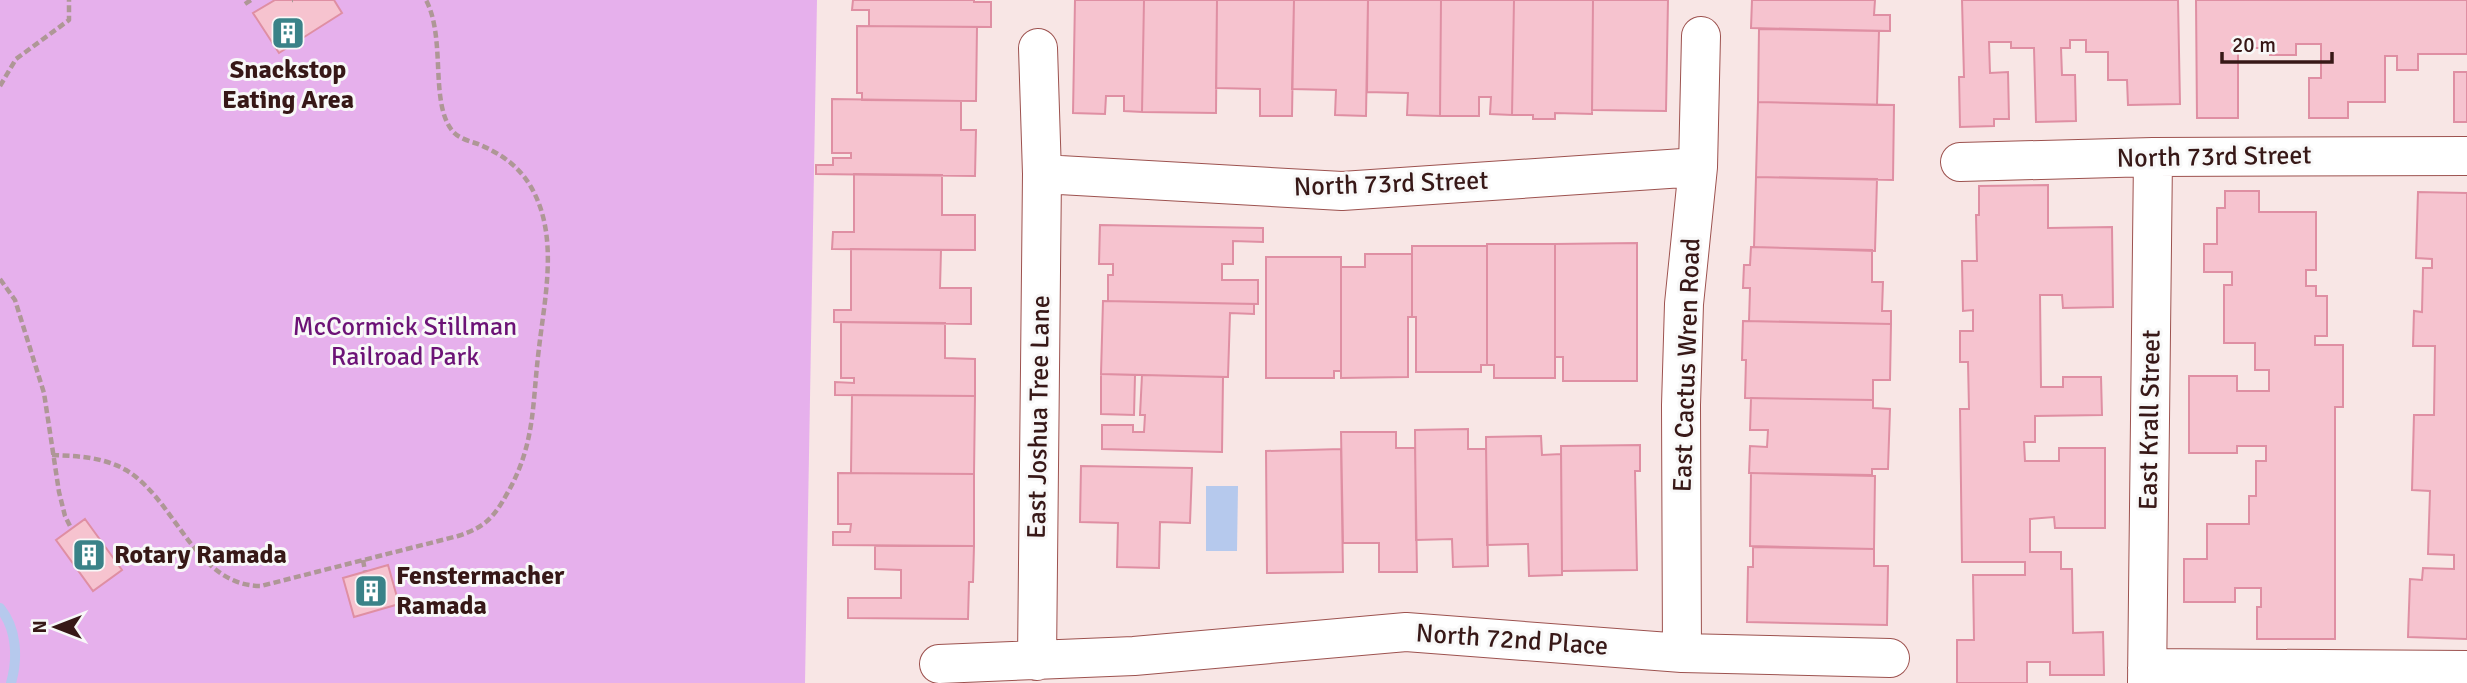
<svg xmlns="http://www.w3.org/2000/svg" width="2467" height="683" font-family="Signika,sans-serif">
  <rect width="100%" height="100%" fill="#f8e6e5"/>
  <path fill="#e6b0ec" d="M0 0H817L805 683H0Z"/>
  <path fill="#b6c9ed" d="M1206 486H1238L1237 551H1206Z"/>
  <g fill="none" stroke-linecap="round" stroke-linejoin="round">
    <path stroke="#b6c9ed" stroke-width="10" d="M0 608C17 629 18 658 11 683"/>
  </g>
  <path fill="#f6c3cf" stroke="#df8fa3" stroke-width="2" d="M275 0H334L342 13 279 53 253 13Z
    M853 0H974V2H991V27L869 26V10H852Z
    M1075 0H1144L1142 112 1124 111V96H1106L1105 114 1073 113Z
    M1144 0H1217L1216 113 1142 112Z
    M1217 0H1294L1292 116H1260V89L1216 88Z
    M1294 0H1368L1366 116 1335 115 1336 90 1292 89Z
    M1368 0H1441L1440 116 1407 115 1408 93 1367 92Z
    M1441 0H1514L1512 115 1490 114 1491 97H1479V116H1440Z
    M1514 0H1593L1592 114 1555 113V119H1533V115H1512Z
    M1593 0H1668L1666 111 1592 110Z
    M1752 0H1875L1874 15H1890V31L1751 28Z
    M1962 0H2178L2180 104 2128 105 2127 80H2108V52H2086V40H2070V48H2061L2062 75H2075L2076 121 2036 122 2034 48H2011V42H1989L1990 73 2008 72 2009 119H1994V126L1960 127 1959 77H1964Z
    M2196 0H2467V54H2418V70H2397V56H2385V102H2348V118H2309V78H2321V44H2296V55H2270V48H2238V118H2197Z
    M857 26 977 27 976 101 862 100V93H857Z
    M1759 29 1879 31 1877 105 1758 102Z
    M2454 72H2467V122H2454Z
    M832 99 961 101V130H976L975 176 816 174V165H833V158H851V153H832Z
    M1758 102 1894 105 1893 180 1756 177Z
    M854 174 942 175V215H975V250L832 249 833 232H854Z
    M1756 177 1877 179 1875 251 1754 247Z
    M2048 185V228L2112 227 2113 307 2063 308 2062 295H2040L2041 387H2063V377H2101L2102 415 2035 416V442H2024L2025 461H2059V448H2105V528H2055L2054 517 2030 519V552H2061V569H2072L2073 633 2103 632 2104 675H2050V662H2027V683H1957V640H1974L1973 575H2025V562H1962L1960 409H1969L1968 362H1960V331H1973V310L1963 311 1962 261H1977L1976 215H1979V186Z
    M2225 191H2259V212H2316V270H2306V286H2316V296H2327V336H2315V345H2343V407H2335V639H2257V607H2261V588H2235V602H2184V559H2207V524H2249V496H2256V461H2266V446H2237V453H2189V376H2237V391H2269V370H2255V343H2224V285H2232V272H2204V244H2217V208H2225Z
    M2418 192 2467 193V639L2408 637 2410 579 2422 580 2423 568 2454 569V555L2428 554 2430 491 2412 490 2414 415H2434L2435 346H2413L2414 311 2422 312 2423 268H2432V259L2416 258Z
    M1100 225 1263 228V242L1233 241V264H1222V280H1258V304L1108 301V275H1113V264H1099Z
    M1637 243V381H1563V357H1555V244Z
    M1487 244H1555V378H1494V365H1487Z
    M1412 246H1487V365H1481V372H1416V317H1412Z
    M1751 247 1872 250V282H1883L1882 311H1891V324L1749 321 1750 288H1743L1744 265H1750Z
    M851 249 941 250 940 288H971V324L834 322V310H851Z
    M1365 254H1412V317H1408V377L1341 378V267H1365Z
    M1266 257H1341V371H1334V378H1266Z
    M1103 301 1254 304V314L1230 313 1228 377 1101 374Z
    M1743 321 1891 324 1890 380H1873V400L1745 398 1746 360H1742Z
    M841 322 945 323V358L975 359V396L835 395V382L854 383V378H841Z
    M1101 374 1135 375 1134 415 1101 414Z
    M1142 375 1223 377 1222 452 1102 449V425H1133V432H1144L1145 415H1140Z
    M852 395 975 396 974 474 851 473Z
    M1751 398 1873 400V408L1890 409 1888 469H1872V475L1749 473 1750 446 1767 447 1768 430H1750Z
    M1468 429V449H1486L1488 566 1453 567 1452 539 1416 540 1415 430Z
    M1341 432H1396V448H1415L1417 572H1379V543H1343Z
    M1541 436 1542 455 1561 454 1562 575 1529 576 1528 544 1487 545 1486 437Z
    M1640 445V471H1635L1637 570 1562 571 1561 446Z
    M1341 449 1343 572 1267 573 1266 451Z
    M1081 466 1192 468 1190 523 1160 522 1159 568 1117 567 1118 523 1080 522Z
    M838 473 974 474V546L833 545V532H850L851 524H838Z
    M1751 473 1875 476 1874 549 1750 546Z
    M85 519 122 570 93 591 56 540Z
    M875 546H974L973 582H969L968 619 848 618V598H901V570L875 569Z
    M1753 547 1874 549V566H1888L1887 625 1747 622 1748 567H1753Z
    M388 565 399 604 354 617 343 578Z"/>
  <g fill="none" stroke-linecap="round" stroke-linejoin="round">
    <defs>
      <path id="street" d="M1960 162 2153 157 2467 156
        M1042 174 1342 191 1698 167
        M1682 653 1681 405 1684 304 1698 167 1701 36
        M1037 661 1042 174 1038 48
        M939 664 1134 656 1406 632 1682 653 1890 658
        M2147 668 2467 670
        M2147 683 2153 157"/>
    </defs>
    <use href="#street" stroke="#9d524f" stroke-width="40"/>
    <path stroke="#ae9796" stroke-width="4.5" stroke-dasharray="7 3.5" stroke-linecap="butt" d="M292 0H293
      M245 4 251 0
      M0 86 16 59 69 20V0
      M0 279 15 300 44 393 59 492 65 516 71 528
      M52 455C78 456 103 457 126 470 177 501 195 586 261 586L458 536C486 527 494 517 508 492 536 442 532 403 539 348 545 296 559 235 531 187 519 166 500 153 478 144 469 141 457 138 451 129 430 100 446 38 426 0
      M363 560 365 571"/>
    <use href="#street" stroke="#fff" stroke-width="38"/>
  </g>
  <defs>
    <symbol id="building-square" viewBox="-11 -11 22 22"><rect x="-9" y="-9" width="18" height="18" rx="4" fill="#3a8288" stroke="#f8f8f8"/><path d="M-4-6H4V6H1V3H-1V6H-4ZM-2.5-4.3h1.7v1.8h-1.7ZM.8-4.3h1.7v1.8H.8ZM-2.5-1h1.7V.8h-1.7ZM.8-1h1.7V.8H.8Z" fill="#fff"/></symbol>
  </defs>
  <g fill-rule="evenodd">
    <use href="#building-square" x="269" y="14" width="38" height="38"/>
    <use href="#building-square" x="70" y="536" width="38" height="38"/>
    <use href="#building-square" x="352" y="572" width="38" height="38"/>
  </g>
  <g text-anchor="middle" dominant-baseline="central" stroke-width="6" stroke-linejoin="round" paint-order="stroke">
    <g font-size="26" font-weight="bold" fill="#371817" stroke="#f8f8f8" text-anchor="start">
      <text x="288" y="70" text-anchor="middle">Snackstop<tspan x="288" dy="30">Eating Area</tspan></text>
      <text x="114" y="555">Rotary Ramada</text>
      <text x="396" y="576">Fenstermacher<tspan x="396" dy="30">Ramada</tspan></text>
    </g>
    <g font-size="26" fill="#371817" stroke="#f8f8f8">
      <text transform="translate(2214 157) rotate(-1)">North 73rd Street</text>
      <text transform="translate(1391 184) rotate(-2)">North 73rd Street</text>
      <text transform="translate(1687 365) rotate(-88)">East Cactus Wren Road</text>
      <text transform="translate(1039 417) rotate(-89)">East Joshua Tree Lane</text>
      <text transform="translate(2150 420) rotate(-89)">East Krall Street</text>
      <text transform="translate(1512 640) rotate(4)">North 72nd Place</text>
    </g>
    <g font-size="26" fill="#6c1276" stroke="#f8f8f8">
      <text x="405" y="327">McCormick Stillman<tspan x="405" dy="30">Railroad Park</tspan></text>
    </g>
  </g>
  <g transform="translate(56 627) rotate(270)" stroke="#f8f8f8" stroke-width="5" paint-order="stroke">
  <path d="M0-5L12 26L0 18L-12 26Z" fill="#371817"/>
  <text y="-10" font-size="19" font-weight="bold" text-anchor="middle" fill="#371817">N</text>
  </g>
  <path d="M2222 52v10h110v-10" fill="none" stroke="#371817" stroke-width="3.5"/>
  <text x="2232" y="52" font-size="21" fill="#371817" stroke="#f8f8f8" stroke-width="5" paint-order="stroke">20 m</text>
</svg>
